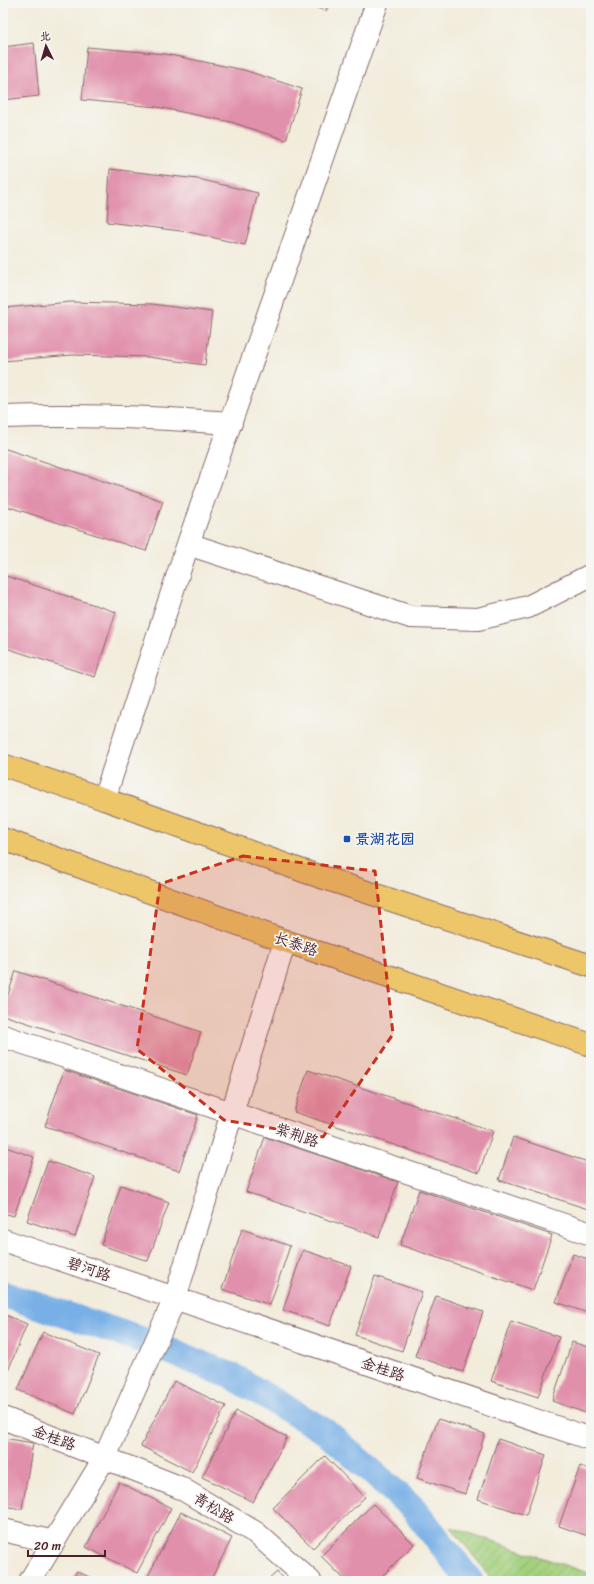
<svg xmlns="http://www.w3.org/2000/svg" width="594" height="1584" font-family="Sriracha,'LXGW WenKai TC',sans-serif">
  <defs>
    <pattern id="garden-furrows" width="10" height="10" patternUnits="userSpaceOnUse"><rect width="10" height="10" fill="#a3d07d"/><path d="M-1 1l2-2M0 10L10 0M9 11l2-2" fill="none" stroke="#8eb26c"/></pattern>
  </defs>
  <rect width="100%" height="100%" fill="#f6f6f2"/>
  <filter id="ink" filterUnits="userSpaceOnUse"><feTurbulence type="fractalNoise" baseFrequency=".025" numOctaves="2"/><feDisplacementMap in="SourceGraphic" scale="8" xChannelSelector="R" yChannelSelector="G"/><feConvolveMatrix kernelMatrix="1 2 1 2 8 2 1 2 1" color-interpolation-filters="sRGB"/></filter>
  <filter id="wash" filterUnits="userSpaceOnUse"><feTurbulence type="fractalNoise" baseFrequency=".012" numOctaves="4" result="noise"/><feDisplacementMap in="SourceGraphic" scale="16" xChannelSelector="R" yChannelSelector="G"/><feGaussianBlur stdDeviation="0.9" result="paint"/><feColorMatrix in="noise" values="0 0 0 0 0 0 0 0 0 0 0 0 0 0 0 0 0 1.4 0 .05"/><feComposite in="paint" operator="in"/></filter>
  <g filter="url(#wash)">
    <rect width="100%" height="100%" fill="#f2ecdb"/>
    <path fill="url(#garden-furrows)" stroke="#767854" d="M451 1527 591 1574V1581H493Z"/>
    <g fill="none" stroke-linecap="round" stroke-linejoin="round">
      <path stroke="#77afe6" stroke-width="27" d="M3 1294 142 1340 234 1377 329 1434 414 1509 470 1581"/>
    </g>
    <g id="blocks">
      <path fill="#e190ab" d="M302 3H329L326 11Z
        M34 43 39 96 3 100V47Z
        M87 47 165 54 244 70 302 89 286 140 231 122 157 107 82 100Z
        M110 169 198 179 258 193 245 245 189 232 107 222Z
        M71 302 152 304 212 312 205 365 148 357 72 355 3 361V308Z
        M3 448 163 501 146 551 3 505Z
        M3 575 116 612 95 677 3 647Z
        M16 971 201 1032 187 1075 3 1015V1009Z
        M64 1070 198 1115 179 1171 45 1126Z
        M308 1070 493 1131 479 1173 294 1112Z
        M265 1137 398 1182 379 1237 246 1192Z
        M513 1137 591 1163V1210L499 1180Z
        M3 1146 34 1157 14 1216 3 1213Z
        M48 1161 95 1177 75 1237 27 1221Z
        M121 1185 169 1202 148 1261 101 1245Z
        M419 1190 552 1235 533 1290 400 1245Z
        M242 1229 290 1246 270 1305 222 1289Z
        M303 1250 351 1266 330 1326 283 1310Z
        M573 1254 591 1260V1314L556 1302Z
        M375 1276 422 1292 402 1351 355 1335Z
        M436 1296 483 1312 463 1372 415 1356Z
        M3 1314 27 1324 3 1383Z
        M511 1321 559 1337 538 1397 491 1381Z
        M43 1332 99 1355 75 1414 18 1390Z
        M572 1342 591 1348V1415L552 1401Z
        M174 1381 226 1406 192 1472 141 1446Z
        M236 1411 287 1437 253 1502 202 1477Z
        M438 1419 485 1434 465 1494 417 1478Z
        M3 1438 33 1443 22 1509 3 1506Z
        M498 1439 546 1455 526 1515 478 1499Z
        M325 1456 365 1497 313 1548 273 1508Z
        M580 1466 591 1470V1537L559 1526Z
        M119 1482 171 1508 137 1573 86 1547Z
        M373 1504 414 1544 377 1581H346L321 1556Z
        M181 1512 232 1538 210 1581H153L147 1578Z
        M77 1571 97 1581H71Z
        M277 1572 285 1581H267Z"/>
    </g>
  </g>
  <g filter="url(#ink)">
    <use href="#blocks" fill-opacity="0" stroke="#856769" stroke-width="1"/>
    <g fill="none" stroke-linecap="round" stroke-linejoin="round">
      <defs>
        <path id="minor" d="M3 417C80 414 154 417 231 423
          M188 544 411 617 478 619 528 607 591 575
          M104 799 188 544 377 3
          M3 1036 591 1234
          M3 1240 591 1439
          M3 1418 179 1487 256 1533 310 1581
          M3 1530 54 1542
          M30 1581 105 1457 175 1298 285 941"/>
        <path id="highway" d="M3 765 104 799 303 871 591 966
          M3 839 285 941 591 1045"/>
      </defs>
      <use href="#minor" stroke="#856769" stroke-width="24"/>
      <use href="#highway" stroke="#856769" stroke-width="24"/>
      <use href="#minor" stroke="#fff" stroke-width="22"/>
      <use href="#highway" stroke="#ecc669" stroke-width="22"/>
    </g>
  </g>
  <path fill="#c8321e" fill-opacity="0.2" stroke="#c8321e" stroke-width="3" stroke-dasharray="8 5" stroke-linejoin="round" d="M243 856 375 871 393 1034 323 1137 224 1120 137 1049 160 884Z"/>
  <rect fill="#1a4fb4" stroke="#f6f6f2" stroke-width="1.5" x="343" y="835" width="8" height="8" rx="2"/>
  <g text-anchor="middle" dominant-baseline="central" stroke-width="3.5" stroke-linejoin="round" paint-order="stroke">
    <g font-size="15" font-weight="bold" fill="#164399" stroke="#f6f6f2" text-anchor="start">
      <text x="355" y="839">景湖花园</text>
    </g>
    <g font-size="15" fill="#4a1f2b" stroke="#f6f6f2">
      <text transform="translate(296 944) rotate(19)">长泰路</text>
      <text transform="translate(297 1135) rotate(19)">紫荆路</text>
      <text transform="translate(89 1269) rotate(19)">碧河路</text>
      <text transform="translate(383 1369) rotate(19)">金桂路</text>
      <text transform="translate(54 1438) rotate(21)">金桂路</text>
      <text transform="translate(214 1508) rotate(31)">青松路</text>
    </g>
  </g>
  <rect width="594" height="1584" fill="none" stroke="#f6f6f2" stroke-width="16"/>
  <g transform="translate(46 46) rotate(355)" stroke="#f6f6f2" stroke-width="3" paint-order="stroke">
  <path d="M0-3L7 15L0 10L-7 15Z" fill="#4a1f2b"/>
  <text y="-6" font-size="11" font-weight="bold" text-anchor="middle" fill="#4a1f2b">北</text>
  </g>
  <path d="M28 1550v6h77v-6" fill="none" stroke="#4a1f2b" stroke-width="2"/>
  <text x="34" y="1550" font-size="12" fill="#4a1f2b" stroke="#f6f6f2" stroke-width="3" paint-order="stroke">20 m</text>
</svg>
